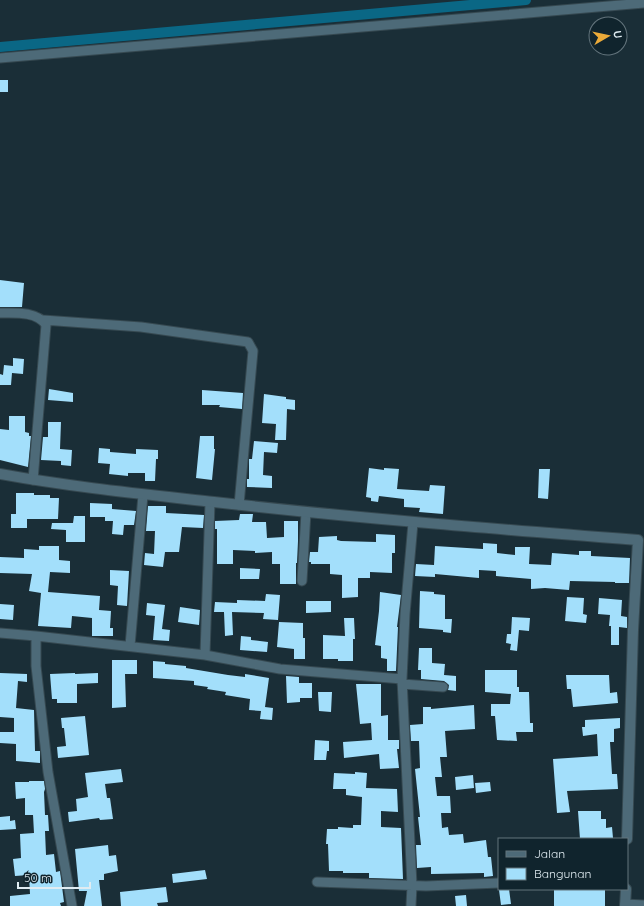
<svg xmlns="http://www.w3.org/2000/svg" width="644" height="906" font-family="Quicksand,sans-serif">
  <rect width="100%" height="100%" fill="#1a2e37"/>
  <g fill="none" stroke-linecap="round" stroke-linejoin="round">
    <path stroke="#0a6785" stroke-width="10" d="M0 47 526 0"/>
  </g>
  <path fill="#a3dffb" d="M0 80H8V92H0Z
    M0 280 24 283 22 307H0Z
    M13 358 24 359 23 374 12 373 11 385H0V374L3 375 4 365 13 366Z
    M49 389 73 393V402L48 400Z
    M202 390 243 393 242 409 219 407 220 405H202Z
    M264 394 286 397V399L295 400V410L287 409 286 440H275L276 424 262 423Z
    M9 416H25V432L29 433V436H31L28 467 0 460V429L9 430Z
    M48 422H61L60 449 72 450 71 466 61 465V461L41 460 43 437H48Z
    M200 436H214V449H215L212 480 196 478Z
    M254 441 278 443 277 453 264 452 263 475 272 476V488L247 487V479H249V459H252Z
    M99 448 110 449V452L136 454V449L158 450V459H156L155 481H145V473H128V476L109 474 110 464 98 463Z
    M369 468 384 470V468L399 469 397 489 429 491 430 485 445 486 443 514 419 512 420 508 404 507V499L379 496 378 502 371 501V498L366 497Z
    M539 469H550L548 499 538 498Z
    M16 493H34V495H50V498H59L58 519H27V528H11V514H16Z
    M90 503 112 504V509L136 511 134 525H124L123 535 112 534 113 521H105V517H90Z
    M148 506H166V513L204 515 203 528 182 527 179 552H165L163 567 144 565 145 553 154 554 155 531H146Z
    M240 514H253L252 522H266L267 538 284 537V521H298V541L297 563H296V584H280V564H272V552L255 553V551L233 550V564H217V529H215V521L239 520Z
    M74 516H85V542H66V530L51 529 52 523H73Z
    M376 534 395 535V553H392V573L370 572V578H358V597L342 598V575L330 574V564H311V562H309L310 552H318L319 537 337 536V540L341 541 376 542Z
    M483 543 497 544V553L515 555V547H530L529 564 551 565 552 553 579 555V551H591V556L630 558 629 583H615V582L570 581 569 590 545 588 531 589V579L496 576V571L479 570V578L435 574V577L415 576 416 564 434 565 435 546 483 549Z
    M39 546H59V560L70 561V573L50 572 48 592 100 596 99 610 111 611 110 628H113V636H92V618L72 616 71 628 38 626 41 593 29 591 32 574 0 573V557L24 558V549L39 550Z
    M240 568 260 569 259 579H240Z
    M110 570 129 571 127 606 117 605 118 586 110 585Z
    M420 591 434 592V594L445 595V619H452L451 633 443 632V630L419 628Z
    M380 592 401 595 397 627H398L396 671H387V659L381 658V646L375 645 379 611Z
    M266 594 280 595 278 620 263 619 264 613 232 612 233 635 225 636 224 612H214L215 602 237 603V600L265 601Z
    M567 597 584 598 583 614 587 615 586 623 565 621Z
    M599 598 622 600 621 616 627 617V628L619 627V645H611V626H609L610 615 598 614Z
    M306 601H331V612L306 613Z
    M147 603 165 605 162 629 170 630 169 641 153 640 155 616 146 615Z
    M0 604 14 605 13 620 0 619Z
    M180 607 200 610 199 625 178 622Z
    M512 617 530 618 529 631 519 630 517 651 510 650 511 644 506 643 507 634H511Z
    M344 618H354L355 639H353V661H338V659H323V635L345 636Z
    M279 622 303 623V638H305V659H294V649L277 647Z
    M241 636 251 637V640L268 642 267 652 240 650Z
    M419 648H432V663L445 664 444 675 456 676V691L448 690 449 685 444 681 421 679V670H418Z
    M112 660H137V674H125L126 707 112 708Z
    M153 661 165 662V664L186 666V668L228 675 245 677V674L269 678 265 707 273 708 272 720 260 719 261 711 249 710 250 699 225 695 226 692 207 689 208 687 194 685V681L153 678Z
    M485 670H517V687H519V692H529L530 723H533V732H516L517 741 497 740 495 716H491V704H510L511 694 485 692Z
    M0 673 27 674V682L18 681 16 708 34 710 35 751H40V763L16 761V744L0 743V732H14V718L0 717Z
    M75 673V674L98 673V683L77 684V703H57V699H52L50 674Z
    M566 675H609L610 693 617 692 618 703 573 707 571 689H567Z
    M286 676 299 677V683H312V698H300V702L287 703Z
    M356 684H381V716L388 715V740H399V749H397L399 768 380 769 379 754 344 758 343 742 372 740 371 723 360 724Z
    M318 692H332L331 712 319 711Z
    M474 705 475 729 445 731 447 757H440L442 777H435L437 796H450L451 813H441L442 828 448 827 449 835 463 834 464 843 486 840 488 857H491L493 876 484 877V873L431 874V867L417 868 416 845H421L418 817H420L415 769 420 768 419 741H411L410 725 423 724V707H431V709Z
    M85 716 89 755 58 758 57 747 66 746 64 728H62L61 718Z
    M620 718V728L614 729V742H610L612 774H617L618 789 567 791 570 812 557 813 553 759 598 756 597 734 583 736 582 727H585V720Z
    M315 740 329 741V751H327L326 760H314Z
    M121 769 123 782 105 784 107 798H110L113 819 100 820 99 818 69 822 68 812 77 811 76 799 88 797 85 773Z
    M355 772 367 773 366 788 397 789 398 812 381 811V827L401 828 403 879 369 878V873H343V871H329L328 844H326L327 829H338V827L353 828V825H361L362 797 346 795V789H333L334 773 355 774Z
    M473 775 474 788 456 790 455 777Z
    M29 781H44L45 789 44 792 45 815H48L49 831H45L46 855 54 854 56 872 60 871 64 902 60 903 61 906H10V896L30 894 29 875 15 876 13 859 21 858 20 834 34 833 33 815H25V798L16 799 15 782H29Z
    M490 782 491 791 476 793 475 783Z
    M578 811H601V819H606V828L612 827 613 838 580 839Z
    M10 816V821L15 820 16 829 0 830V817Z
    M108 845 109 856 116 855 118 871 104 874V880H99L102 906H84L87 891H79L75 849Z
    M205 870 207 879 173 883 172 874Z
    M166 887 168 902 157 903 158 906H121L120 892Z
    M509 889 511 904 501 905 499 890Z
    M554 889H605V906H554Z
    M466 895 467 906H456L455 896Z"/>
  <g fill="none" stroke-linecap="round" stroke-linejoin="round">
    <defs>
      <path id="minor" d="M0 58 644 3
        M0 313C14 313 37 311 46 325L33 480
        M43 320 141 327 248 342 253 351 239 505
        M302 581 306 512
        M0 633 36 636
        M130 646 143 495
        M205 655 210 502
        M402 684 443 687
        M317 882 426 886 499 883
        M625 904 644 905
        M72 906 48 772 36 666V636L205 655 280 669 402 679
        M411 906 412 885 402 679 405 614 413 523"/>
      <path id="tertiary" d="M0 474C71 487 142 494 214 502 355 518 496 529 638 540L633 630 627 839
        M625 906 626 889"/>
    </defs>
    <use href="#minor" stroke="#364951" stroke-width="11"/>
    <use href="#tertiary" stroke="#364951" stroke-width="12"/>
    <use href="#minor" stroke="#4d6a78" stroke-width="9"/>
    <use href="#tertiary" stroke="#4d6a78" stroke-width="10"/>
  </g>
  <rect x="498" y="838" width="130" height="52" fill="#10242d" stroke="#63747c"/>
  <rect x="506" y="851" width="20" height="6" fill="#4d6a78" stroke="#63747c"/>
  <text x="534" y="858" font-size="12" fill="#e0ecf2">Jalan</text>
  <rect x="506" y="868" width="20" height="12" fill="#a3dffb" stroke="#63747c"/>
  <text x="534" y="878" font-size="12" fill="#e0ecf2">Bangunan</text>
  <g transform="translate(608 36) rotate(81)"><circle r="19" fill="#10242d" stroke="#63747c"/>
  <path d="M0-3L7 15L0 10L-7 15Z" fill="#eaaa39"/>
  <text y="-6" font-size="11" font-weight="bold" text-anchor="middle" fill="#e0ecf2">U</text>
  </g>
  <path d="M18 882v6h72v-6" fill="none" stroke="#e0ecf2" stroke-width="2"/>
  <text x="24" y="882" font-size="12" fill="#e0ecf2" stroke="#10242d" stroke-width="3" paint-order="stroke">50 m</text>
</svg>
